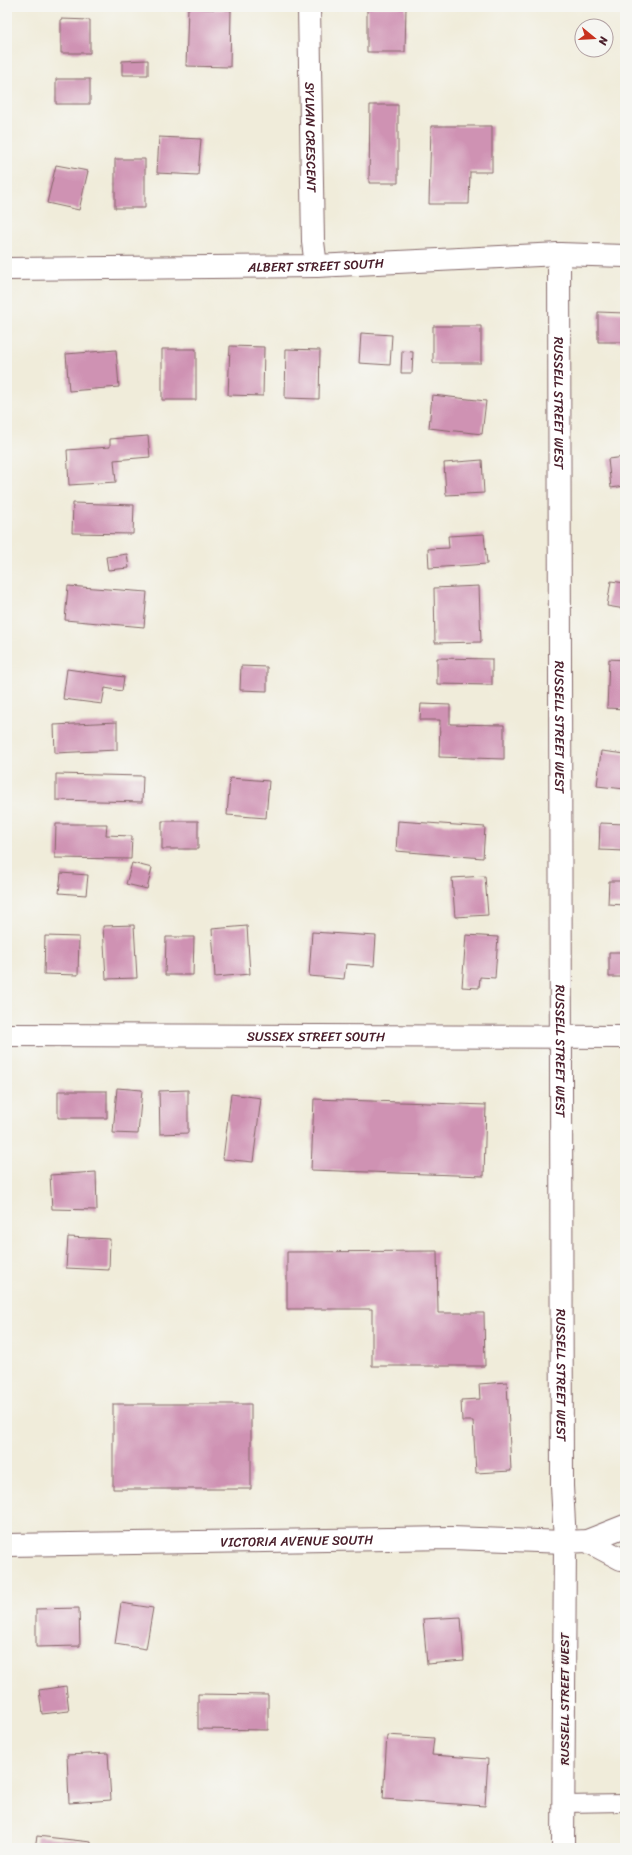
<svg xmlns="http://www.w3.org/2000/svg" width="632" height="1855" font-family="Sriracha,sans-serif">
  <rect width="100%" height="100%" fill="#f6f6f2"/>
  <filter id="ink" filterUnits="userSpaceOnUse"><feTurbulence type="fractalNoise" baseFrequency=".025" numOctaves="2"/><feDisplacementMap in="SourceGraphic" scale="8" xChannelSelector="R" yChannelSelector="G"/><feConvolveMatrix kernelMatrix="1 2 1 2 8 2 1 2 1" color-interpolation-filters="sRGB"/></filter>
  <filter id="wash" filterUnits="userSpaceOnUse"><feTurbulence type="fractalNoise" baseFrequency=".012" numOctaves="4" result="noise"/><feDisplacementMap in="SourceGraphic" scale="16" xChannelSelector="R" yChannelSelector="G"/><feGaussianBlur stdDeviation="0.9" result="paint"/><feColorMatrix in="noise" values="0 0 0 0 0 0 0 0 0 0 0 0 0 0 0 0 0 1.4 0 .05"/><feComposite in="paint" operator="in"/></filter>
  <g filter="url(#wash)">
    <rect width="100%" height="100%" fill="#f0ecda"/>
    <g id="blocks">
      <path fill="#cf92b3" d="M367 7H406L405 52H367Z
        M188 8 231 10 230 67 186 66Z
        M61 19 90 20V53H61Z
        M148 60V75H122V61Z
        M56 79H90V104H56Z
        M370 105H398V183H369Z
        M431 126H492V172H470L469 204H429Z
        M159 137 201 139 198 175 157 173Z
        M115 159H145V208H115Z
        M56 165 88 171 79 210 47 203Z
        M598 312 625 313V342H598Z
        M433 326H481V363H433Z
        M361 333 392 335 390 365 359 363Z
        M230 346 264 347 263 396 228 395Z
        M162 349H196V400H162Z
        M286 349 320 350 319 399 285 398Z
        M116 350 119 387 69 391 66 354Z
        M402 351 413 352 412 373H401Z
        M432 395 486 401 482 434 429 428Z
        M148 436 150 457 114 460 116 482 69 485 67 450 110 447V439Z
        M625 457V486L611 488 608 459Z
        M482 460 484 493 446 495 444 463Z
        M73 503 134 505 133 534 72 533Z
        M484 534 487 564 429 568 428 549 449 548 448 536Z
        M127 554 129 568 108 570 106 557Z
        M611 581 625 583V609L607 606Z
        M68 586 147 592 144 627 65 620Z
        M479 586 481 642 435 643 434 588Z
        M437 658 492 659V685L437 684Z
        M609 659 625 660V709L607 708Z
        M241 666 267 667V691L240 690Z
        M67 669 124 677 122 691 105 688 102 704 63 699Z
        M421 704 450 705V724L504 725V759L439 757 440 720H420Z
        M117 722V750L55 753 54 725Z
        M601 751 625 754V789L597 786Z
        M56 774 143 776 142 802 56 800Z
        M230 778 269 781 266 818 227 815Z
        M162 821H198V849H162Z
        M398 821 485 827 483 858 396 851Z
        M600 823 625 824V851L599 850Z
        M56 824H107L106 835 132 836 131 859 55 858Z
        M132 863 152 868 147 889 126 884Z
        M61 873 88 875 86 895 59 893Z
        M485 876 488 915 455 917 452 878Z
        M609 881H625V905L608 904Z
        M134 925 137 978 106 979 103 926Z
        M247 926 250 974 215 977 212 929Z
        M312 932 376 936 374 966 346 964 344 979 309 976Z
        M466 935 498 937 495 978 480 977 479 988 462 987Z
        M45 936 79 937 78 975 44 974Z
        M166 937H194L193 975H165Z
        M609 952H625V977H609Z
        M117 1088 142 1090 138 1134 113 1133Z
        M188 1090V1133L160 1134 159 1091Z
        M58 1091H107V1118H58Z
        M231 1094 261 1098 253 1162 223 1159Z
        M314 1099 486 1105 484 1176 311 1170Z
        M96 1172 97 1210 52 1209 50 1175Z
        M68 1237 110 1239 109 1270 66 1268Z
        M437 1251 438 1313H484L485 1366H372V1309H287V1252Z
        M507 1382 511 1471 476 1473 473 1421H462L461 1400 480 1399 479 1384Z
        M113 1404H251V1489H113Z
        M121 1603 153 1608 146 1649 115 1644Z
        M79 1608 80 1646 36 1647V1609Z
        M461 1617 464 1661 427 1664 423 1619Z
        M66 1686 69 1711 42 1714 39 1690Z
        M198 1694 268 1695V1730L198 1729Z
        M387 1735 434 1738 432 1755 488 1759 485 1806 383 1799Z
        M108 1753 111 1800 69 1803 67 1755Z
        M37 1836 91 1842V1848H35Z"/>
    </g>
  </g>
  <g filter="url(#ink)">
    <use href="#blocks" fill-opacity="0" stroke="#846768" stroke-width="1"/>
    <g fill="none" stroke-linecap="round" stroke-linejoin="round">
      <defs>
        <path id="service" d="M564 1804 625 1803"/>
        <g id="minor">
          <path id="s1" d="M309 7 313 242 316 266"/>
          <path id="s2" d="M559 254 562 1486 565 1542 563 1848"/>
          <path id="s3" d="M7 269 316 266 559 254 625 256"/>
          <path id="s4" d="M7 1035 625 1037"/>
          <path d="M587 1541 621 1559H625"/>
          <path id="s5" d="M7 1545 451 1538 565 1542 587 1541 625 1526"/>
        </g>
      </defs>
      <use href="#service" stroke="#846768" stroke-width="18"/>
      <use href="#minor" stroke="#846768" stroke-width="24"/>
      <use href="#service" stroke="#fff" stroke-width="16"/>
      <use href="#minor" stroke="#fff" stroke-width="22"/>
    </g>
  </g>
  <g text-anchor="middle" dominant-baseline="central" stroke-width="3" stroke-linejoin="round" paint-order="stroke">
    <g font-size="13" fill="#4a1f2b" stroke="#f6f6f2">
      <text stroke="none"><textPath href="#s1" startOffset="130">SYLVAN CRESCENT</textPath></text>
      <text stroke="none"><textPath href="#s3" startOffset="309">ALBERT STREET SOUTH</textPath></text>
      <text stroke="none"><textPath href="#s2" startOffset="149">RUSSELL STREET WEST</textPath></text>
      <text stroke="none"><textPath href="#s2" startOffset="473">RUSSELL STREET WEST</textPath></text>
      <text stroke="none"><textPath href="#s4" startOffset="309">SUSSEX STREET SOUTH</textPath></text>
      <text stroke="none"><textPath href="#s2" startOffset="797">RUSSELL STREET WEST</textPath></text>
      <text stroke="none"><textPath href="#s2" startOffset="1121">RUSSELL STREET WEST</textPath></text>
      <text stroke="none"><textPath href="#s5" startOffset="290">VICTORIA AVENUE SOUTH</textPath></text>
      <text transform="translate(564 1699) rotate(-90)">RUSSELL STREET WEST</text>
    </g>
  </g>
  <rect width="632" height="1855" fill="none" stroke="#f6f6f2" stroke-width="24"/>
  <g transform="translate(594 38) rotate(108)"><circle r="19" fill="#f6f6f2" stroke="#b1a0a2"/>
  <path d="M0-3L7 15L0 10L-7 15Z" fill="#c8321e"/>
  <text y="-6" font-size="11" font-weight="bold" text-anchor="middle" fill="#4a1f2b">N</text>
  </g>
</svg>
